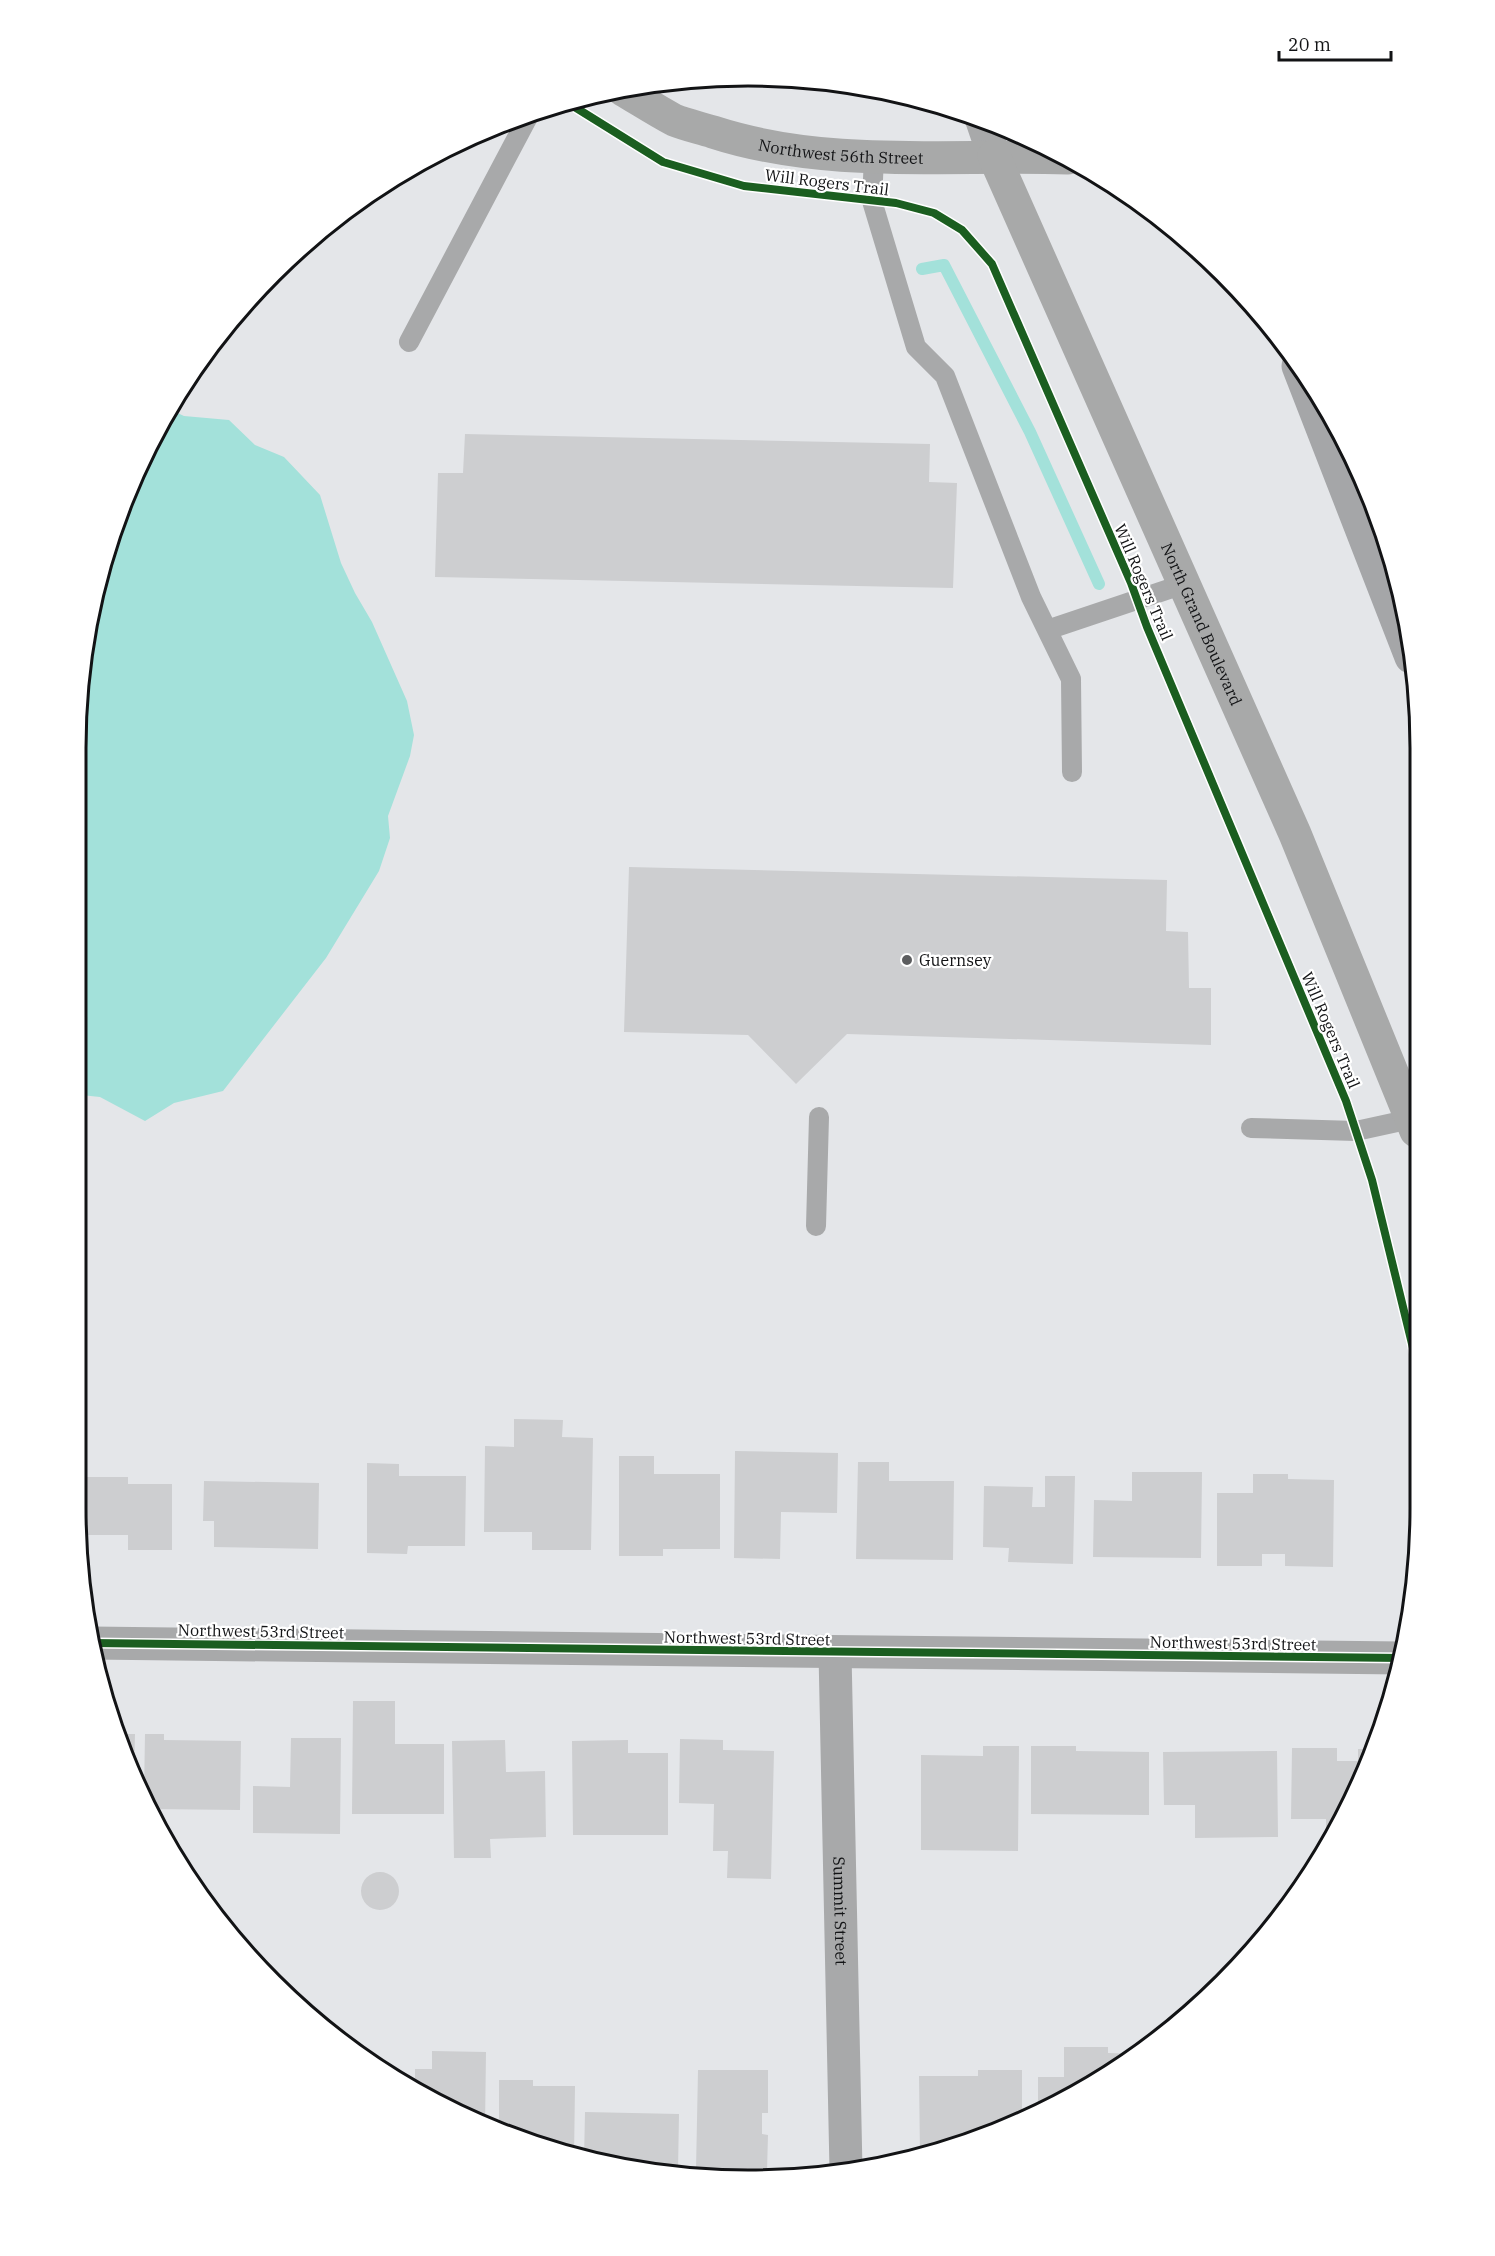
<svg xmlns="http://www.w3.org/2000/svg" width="1495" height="2256" font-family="'IBM Plex Serif',serif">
  <rect width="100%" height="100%" fill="#e4e6e9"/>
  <path fill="#a3e1da" d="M171 410 184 416 229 420 255 445 284 457 320 495 341 563 355 593 372 622 407 701 414 735 410 756 388 816 390 838 379 871 326 958 223 1091 174 1103 145 1121 100 1097 81 1095V659L111 532 144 450Z"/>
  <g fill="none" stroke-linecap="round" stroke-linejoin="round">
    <path stroke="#a3e1da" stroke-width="12" d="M922 269 944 265 1030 432 1099 584"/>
  </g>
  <path fill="#cdced0" d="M465 434 930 444 929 482 957 483 953 588 435 577 438 473H463Z
    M629 867 1167 880 1166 931 1188 932 1189 988H1211V1045L847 1034 796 1084 748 1035 624 1032Z
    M81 1133H85V1186H81Z
    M514 1419 563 1420 562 1437 593 1438 591 1550H532V1532H484L485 1446 514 1447Z
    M735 1451 838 1453 837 1513 781 1512 780 1559 734 1558Z
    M619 1456H654V1474H720V1549H663V1556H619Z
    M858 1462H889V1481H954L953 1560 856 1559Z
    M367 1463 399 1464V1476H466L465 1546H408L407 1554 367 1553Z
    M1132 1472H1202L1201 1558 1093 1557 1094 1500 1132 1501Z
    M1253 1474H1288V1479L1334 1480 1333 1567 1285 1566V1554H1262V1566H1217V1493H1253Z
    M1045 1476H1075L1073 1564 1008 1562 1009 1548 983 1547 984 1486 1033 1487 1032 1507H1045Z
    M81 1477H128V1484H172V1550H128V1535H81Z
    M204 1481 319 1483 318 1549 214 1547V1521H203Z
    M353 1701H395V1744H444V1814H352Z
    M115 1734H135L134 1773Z
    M145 1734H164V1740L241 1741 240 1810 152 1809 144 1793Z
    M291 1738H341L340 1834 253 1833V1786L290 1787Z
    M680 1739 723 1740V1750L774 1751 771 1879 727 1878 728 1851H713L714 1804 679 1803Z
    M505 1740 506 1772 545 1771 546 1837 490 1839 491 1858H454L452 1741Z
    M628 1740V1753H668V1835H573L572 1741Z
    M983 1746H1019L1018 1851 921 1850V1755L983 1756Z
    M1031 1746H1076V1751L1149 1752V1815L1031 1814Z
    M1292 1748H1337V1761H1358V1749H1372L1351 1806 1330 1837H1326V1819H1291Z
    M1277 1751 1278 1837 1195 1838V1805H1164L1163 1752Z
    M361 1891a19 19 0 1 1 38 0a19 19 0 1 1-38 0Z
    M1064 2047H1108V2053L1139 2054 1083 2091 1038 2114V2077H1064Z
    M432 2051 486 2052 485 2127 415 2086V2069H432Z
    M698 2070H768V2113H762V2134L768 2135 767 2171 696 2170Z
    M978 2070H1022V2121L1005 2130 920 2156 919 2076H978Z
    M499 2080H533V2086H575L574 2158 520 2140V2128H499Z
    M585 2112 679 2114 678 2171 646 2170 584 2160Z"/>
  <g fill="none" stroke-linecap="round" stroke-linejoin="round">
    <path stroke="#a8a9aa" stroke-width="20" d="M874 157 872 201 916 347 945 376 1031 597 1071 679 1072 772
      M409 342 529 115
      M1047 630 1184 584
      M1251 1128 1356 1131 1411 1119
      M816 1226 819 1117"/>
    <g stroke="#a8a9aa" stroke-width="33">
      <path d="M981 118 994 156"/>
      <path d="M92 1643 1402 1658"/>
      <path id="s1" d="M835 1653 846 2170"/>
    </g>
    <g stroke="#a8a9a9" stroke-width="33">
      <path id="s2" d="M623 90C640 100 657 111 674 120 686 125 701 128 713 132 827 169 951 154 1068 158"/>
      <path id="s3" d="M994 156 1295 834 1416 1131"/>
    </g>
    <path stroke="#a5a6a8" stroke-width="33" d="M1298 366 1411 657"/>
    <defs>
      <path id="cycleway" d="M565 101 663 162 744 186 896 203 934 213 962 230 992 264 1131 583 1147 627 1346 1101 1372 1180 1415 1356
        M92 1643 1402 1658"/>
    </defs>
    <use href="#cycleway" stroke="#fff" stroke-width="11"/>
    <use href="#cycleway" stroke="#1b5e20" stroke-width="8"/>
  </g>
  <circle fill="#5c5d5f" stroke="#fff" stroke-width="2" cx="907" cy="960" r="6"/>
  <g text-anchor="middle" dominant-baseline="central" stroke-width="4.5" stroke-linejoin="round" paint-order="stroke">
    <g font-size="16" fill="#121315" stroke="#fff">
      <text stroke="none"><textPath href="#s2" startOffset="230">Northwest 56th Street</textPath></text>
      <text transform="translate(827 182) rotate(7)">Will Rogers Trail</text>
      <text transform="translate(1144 582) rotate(67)">Will Rogers Trail</text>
      <text stroke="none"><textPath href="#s3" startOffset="512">North Grand Boulevard</textPath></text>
      <text transform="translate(1331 1030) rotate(67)">Will Rogers Trail</text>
      <text transform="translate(261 1631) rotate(1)">Northwest 53rd Street</text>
      <text transform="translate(747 1638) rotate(1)">Northwest 53rd Street</text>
      <text transform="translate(1233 1643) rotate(1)">Northwest 53rd Street</text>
      <text stroke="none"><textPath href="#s1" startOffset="258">Summit Street</textPath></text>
    </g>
    <g font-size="16" fill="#121315" stroke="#fff" text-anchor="start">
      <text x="919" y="960">Guernsey</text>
    </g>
  </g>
  <path d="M0 0H1495V2256H0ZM748 86H748A662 662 0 0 1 1410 748V1508A662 662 0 0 1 748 2170H748A662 662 0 0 1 86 1508V748A662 662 0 0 1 748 86Z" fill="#fff" fill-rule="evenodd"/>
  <path fill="none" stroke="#121315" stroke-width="3" d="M748 86H748A662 662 0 0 1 1410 748V1508A662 662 0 0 1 748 2170H748A662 662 0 0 1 86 1508V748A662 662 0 0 1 748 86Z"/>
  <path d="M1279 51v9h112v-9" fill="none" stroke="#121315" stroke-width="3"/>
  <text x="1288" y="51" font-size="18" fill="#121315" stroke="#ffffff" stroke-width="4.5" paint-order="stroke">20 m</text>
</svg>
